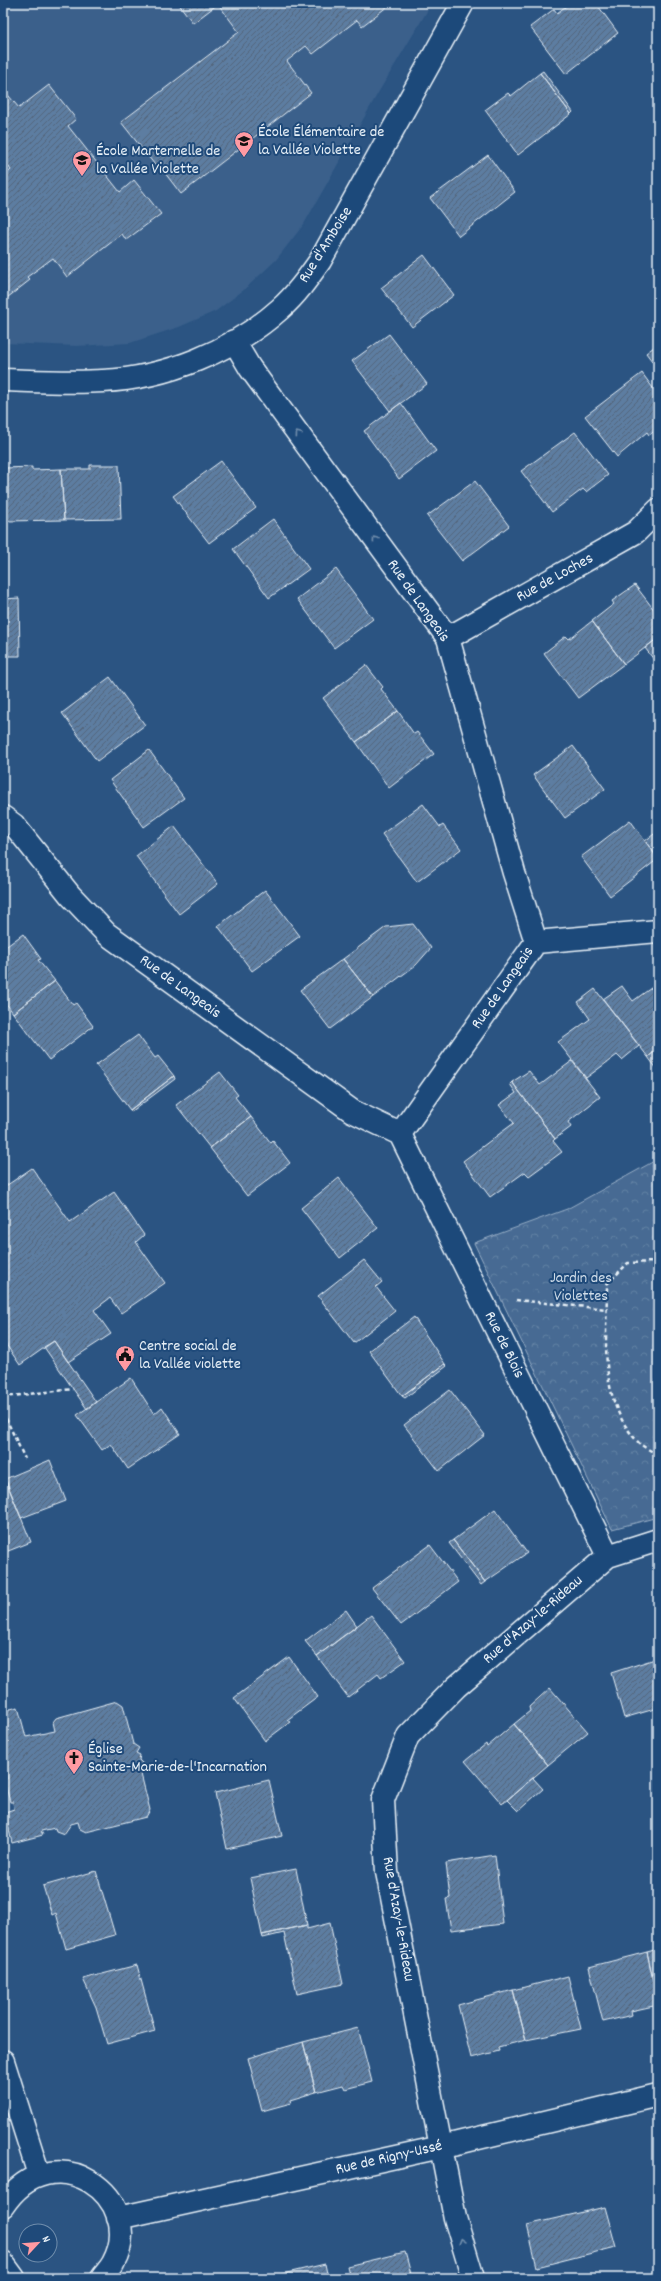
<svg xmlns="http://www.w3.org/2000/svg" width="661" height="2281" font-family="Dekko,sans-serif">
  <defs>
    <pattern id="park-crowns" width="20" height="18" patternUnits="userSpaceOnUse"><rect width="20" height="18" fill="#476b93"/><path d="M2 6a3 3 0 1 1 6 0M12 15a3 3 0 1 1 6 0" fill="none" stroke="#6281a3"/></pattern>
    <pattern id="building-hatch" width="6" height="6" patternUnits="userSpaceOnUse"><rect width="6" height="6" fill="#5d7da1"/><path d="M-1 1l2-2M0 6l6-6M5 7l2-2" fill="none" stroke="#53657a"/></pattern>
  </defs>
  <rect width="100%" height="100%" fill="#2b5482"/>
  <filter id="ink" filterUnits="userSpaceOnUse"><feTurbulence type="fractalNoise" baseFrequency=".025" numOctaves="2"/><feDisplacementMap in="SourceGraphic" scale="8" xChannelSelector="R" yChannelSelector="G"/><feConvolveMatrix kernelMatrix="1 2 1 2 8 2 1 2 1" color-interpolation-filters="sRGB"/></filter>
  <g filter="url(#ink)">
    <path fill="#3a608b" d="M3 3H432L378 93 304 224 276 260 245 289 216 311 179 327 130 343 77 346 3 343Z"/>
    <path fill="url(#park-crowns)" stroke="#98aec6" d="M658 1159V1517L612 1529 474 1243 567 1209Z"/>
    <path fill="url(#building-hatch)" stroke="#e8f1f8" d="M178 3H392L362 26 357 20 313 54 306 46 287 61 311 93 181 194 158 164 155 165 121 122 239 32 218 4 193 23Z
      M570 3H596L618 33 566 74 530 27 554 9 557 13Z
      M543 71 573 112 571 114 540 73Z
      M540 73 571 114 518 155 485 110 508 93 511 96Z
      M49 85 76 119 68 126 120 192 134 180 161 214 126 240 122 234 67 277 53 258 27 277 30 280 3 301V177L11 170 3 159V89L19 108Z
      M488 155 515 192 459 236 430 198Z
      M424 255 454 295 412 327 381 288Z
      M389 334 427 384 390 411 352 361Z
      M658 344V369L646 353Z
      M642 373 658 395V429L649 435 647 432 617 457 585 416Z
      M401 403 436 451 399 479 364 431Z
      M575 432 608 475 586 492 583 489 552 512 521 471Z
      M221 461 256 508 209 543 173 496Z
      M90 465H119L121 519 64 520 61 469H90Z
      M32 467V470L61 469 64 520 6 521 5 468Z
      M475 481 509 526 462 561 427 516Z
      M273 519 309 569 269 598 233 549Z
      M336 569 373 619 334 648 297 599Z
      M635 585 658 615V638L624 664 592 621 614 604 612 601Z
      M19 598 20 656H3V599Z
      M592 621 624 664 578 698 544 653 566 636 569 639Z
      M658 638V659L655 661 645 648Z
      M366 665 383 687 381 689 398 711 356 742 323 698Z
      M110 677 145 725 97 761 62 713Z
      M398 711 414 734 417 732 434 754 389 788 356 742Z
      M573 746 605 789 565 818 533 775Z
      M149 750 184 798 144 827 110 780Z
      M423 804 440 827 443 825 461 849 417 882 382 834Z
      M630 820 658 859 610 896 581 857Z
      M174 826 218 884 179 914 136 856Z
      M658 831V858L645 841Z
      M265 890 300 936 252 971 218 926Z
      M413 924 431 948 416 965 373 997 343 959 386 927Z
      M23 934 41 959 38 960 55 981 13 1013 3 999V949Z
      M343 959 373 997 330 1029 300 990Z
      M55 981 73 1005 76 1003 93 1026 49 1060 13 1013Z
      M658 983V1049L648 1057 603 999 622 986 633 1001Z
      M595 989 639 1046 622 1060 617 1055 586 1078 558 1042 590 1019 578 1002Z
      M138 1035 155 1058 158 1056 174 1076 130 1110 96 1065Z
      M658 1049V1068L657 1069 648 1057Z
      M572 1061 600 1097 568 1122 571 1127 555 1139 512 1082 529 1071 540 1085Z
      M220 1072 238 1095 235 1097 251 1117 210 1148 176 1105Z
      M174 1076 175 1079 131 1112 130 1110Z
      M512 1082 555 1139 553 1141 562 1152 529 1176 525 1172 490 1197 463 1161 514 1123 499 1105 516 1093 510 1084Z
      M251 1117 271 1143 273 1141 290 1163 247 1196 210 1148Z
      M32 1168 70 1222 114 1192 144 1235 136 1242 165 1283 121 1313 110 1298 94 1310 111 1334 68 1362 54 1341 20 1365 3 1340V1188Z
      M339 1178 378 1228 340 1258 301 1208Z
      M364 1260 382 1282 376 1287 395 1311 354 1343 318 1296Z
      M414 1317 445 1364 402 1396 369 1351Z
      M54 1341 96 1402 87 1409 44 1347Z
      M445 1364 447 1366 405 1398 402 1396Z
      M131 1378 154 1414 162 1407 180 1434 128 1469 111 1444 102 1450 77 1415Z
      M450 1390 485 1435 439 1471 404 1425Z
      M50 1460 66 1501 21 1518 5 1479Z
      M3 1473 31 1542 3 1553Z
      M495 1509 527 1553 485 1582 453 1540Z
      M453 1540 485 1582 481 1585 449 1543Z
      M430 1545 458 1582 401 1625 372 1588Z
      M346 1610 357 1626 317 1656 305 1641Z
      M371 1615 405 1661 381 1678 378 1674 348 1697 317 1656Z
      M289 1657 318 1697 287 1720 290 1722 265 1741 234 1698Z
      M658 1658V1708L624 1718 611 1673Z
      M550 1688 588 1732 548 1765 514 1724 530 1711 529 1707Z
      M117 1701 123 1705 133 1744 139 1748 136 1753 140 1755 139 1760 143 1764 140 1770 150 1810 146 1817 86 1832 80 1829 78 1822 71 1824 64 1834 56 1831 55 1828 41 1831 43 1835 12 1843 5 1812 14 1809 13 1802H10L4 1780 7 1779 6 1771 3 1772V1711L18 1707 26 1737 55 1731 53 1722 56 1718Z
      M514 1724 548 1765 502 1804 465 1761 486 1744 487 1747Z
      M533 1778 543 1789 518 1811 507 1800Z
      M269 1780 282 1836 227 1849 215 1793Z
      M495 1855 503 1924 451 1930 446 1899 450 1898 446 1863Z
      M296 1869 307 1925 262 1935 250 1878Z
      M96 1871 115 1935 66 1949 56 1913 52 1915 43 1886Z
      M330 1923 343 1984 297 1994 284 1933 263 1938 262 1935 307 1925V1929Z
      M658 1949V2000L647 1952Z
      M647 1952 658 2005 631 2011 632 2015 603 2022 589 1967Z
      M137 1965 155 2031 107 2044 96 2007 83 1979Z
      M568 1976 581 2029 526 2040 513 1990Z
      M513 1990 526 2040 498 2047 499 2051 471 2058 458 2005Z
      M358 2028 372 2082 345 2089 343 2085 316 2092 303 2042Z
      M303 2042 316 2092 290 2100 291 2103 262 2111 248 2058Z
      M605 2207 616 2247 537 2267 527 2225Z
      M405 2252 412 2278H350L347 2266Z
      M325 2264 328 2278H271L270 2277Z"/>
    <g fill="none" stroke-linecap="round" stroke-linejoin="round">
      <defs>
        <path id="minor" d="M3 380C36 381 70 383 103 381 166 378 233 351 280 309 296 295 308 278 320 261L463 3
          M448 638 636 532 658 510
          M3 817 14 825 70 895 107 934 352 1111 400 1134 536 942 514 873 448 638 250 368 234 341
          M536 942 658 931
          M400 1134 608 1556
          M3 2061 39 2175
          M3 2206C53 2130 149 2198 113 2263 110 2269 105 2273 102 2278
          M118 2218 441 2147 658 2095
          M3 2263 14 2278
          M473 2278 455 2218 387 1872 383 1800 408 1736 456 1687 608 1556 658 1540"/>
      </defs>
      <use href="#minor" stroke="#e8f1f8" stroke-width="25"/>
      <path stroke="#e8f1f8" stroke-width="2.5" stroke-dasharray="4 3" stroke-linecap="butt" d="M658 1262 628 1263 607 1284C607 1340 597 1401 640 1444 645 1448 652 1451 658 1455
        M516 1300 607 1309
        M3 1397 73 1389
        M3 1412 25 1459"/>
      <use href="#minor" stroke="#1f4a7a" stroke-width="22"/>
    </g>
    <defs><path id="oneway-chevron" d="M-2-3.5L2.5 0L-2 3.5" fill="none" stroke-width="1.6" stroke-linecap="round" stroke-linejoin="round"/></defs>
    <g stroke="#6f8dac">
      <use href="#oneway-chevron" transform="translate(298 434) rotate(-126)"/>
      <use href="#oneway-chevron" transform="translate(375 539) rotate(-126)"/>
      <use href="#oneway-chevron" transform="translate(462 2241) rotate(-106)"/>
    </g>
  </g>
  <defs>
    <symbol id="school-pin" viewBox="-11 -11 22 30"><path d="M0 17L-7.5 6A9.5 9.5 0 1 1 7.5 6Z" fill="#ff9aa2" stroke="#1f4a7a"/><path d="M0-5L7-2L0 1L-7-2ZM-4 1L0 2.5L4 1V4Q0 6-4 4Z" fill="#111"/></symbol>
    <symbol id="civic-pin" viewBox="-11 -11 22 30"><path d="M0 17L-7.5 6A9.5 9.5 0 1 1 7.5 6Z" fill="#ff9aa2" stroke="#1f4a7a"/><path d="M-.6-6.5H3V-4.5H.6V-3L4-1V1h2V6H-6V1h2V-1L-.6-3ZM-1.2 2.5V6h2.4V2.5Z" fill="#111"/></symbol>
    <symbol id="church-pin" viewBox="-11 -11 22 30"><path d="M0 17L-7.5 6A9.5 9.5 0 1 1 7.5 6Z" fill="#ff9aa2" stroke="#1f4a7a"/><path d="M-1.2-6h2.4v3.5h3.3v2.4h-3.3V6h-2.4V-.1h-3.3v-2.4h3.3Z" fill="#111"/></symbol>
  </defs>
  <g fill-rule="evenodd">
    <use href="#school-pin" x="233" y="130" width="22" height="30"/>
    <use href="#school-pin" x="71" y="149" width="22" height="30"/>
    <use href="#civic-pin" x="114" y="1344" width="22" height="30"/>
    <use href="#church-pin" x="63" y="1747" width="22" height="30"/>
  </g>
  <g text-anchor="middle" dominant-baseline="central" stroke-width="4" stroke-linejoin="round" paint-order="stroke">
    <g font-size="16" fill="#e8f1f8" stroke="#1f4a7a" text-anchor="start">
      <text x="258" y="132">École Élémentaire de<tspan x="258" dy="18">la Vallée Violette</tspan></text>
      <text x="96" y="151">École Marternelle de<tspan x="96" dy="18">la Vallée Violette</tspan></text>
      <text x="139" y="1346">Centre social de<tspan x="139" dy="18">la Vallée violette</tspan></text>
      <text x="88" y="1749">Église<tspan x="88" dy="18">Sainte-Marie-de-l'Incarnation</tspan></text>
    </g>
    <g font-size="16" fill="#e8f1f8" stroke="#1f4a7a">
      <text transform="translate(326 245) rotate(-58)">Rue d'Amboise</text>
      <text transform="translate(555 578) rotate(-29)">Rue de Loches</text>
      <text transform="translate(418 601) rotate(55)">Rue de Langeais</text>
      <text transform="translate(180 987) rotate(36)">Rue de Langeais</text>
      <text transform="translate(503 988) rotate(-55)">Rue de Langeais</text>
      <text transform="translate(504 1345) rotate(64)">Rue de Blois</text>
      <text transform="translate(533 1620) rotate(-41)">Rue d'Azay-le-Rideau</text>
      <text transform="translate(398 1919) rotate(80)">Rue d'Azay-le-Rideau</text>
      <text transform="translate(389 2158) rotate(-13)">Rue de Rigny-Ussé</text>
    </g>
    <g font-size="16" fill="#d0dde9" stroke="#1f4a7a">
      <text x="581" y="1278">Jardin des<tspan x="581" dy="18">Violettes</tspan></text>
    </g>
  </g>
  <rect width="661" height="2281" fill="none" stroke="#1f4a7a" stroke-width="16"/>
  <rect x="8" y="8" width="645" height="2265" fill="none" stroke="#e8f1f8" stroke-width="1.5" filter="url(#ink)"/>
  <g transform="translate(38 2243) rotate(64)"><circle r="19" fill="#1f4a7a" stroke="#6f8dac"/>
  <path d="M0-3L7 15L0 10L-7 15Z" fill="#ff9aa2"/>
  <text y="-6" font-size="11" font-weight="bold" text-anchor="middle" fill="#e8f1f8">N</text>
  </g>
</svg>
